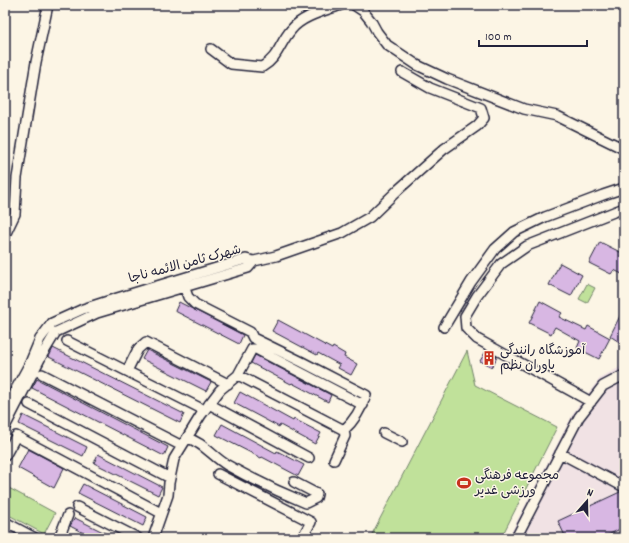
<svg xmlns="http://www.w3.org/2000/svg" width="629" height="543" font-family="Dekko,'Playpen Sans Arabic',sans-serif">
  <rect width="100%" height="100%" fill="#fcf5e5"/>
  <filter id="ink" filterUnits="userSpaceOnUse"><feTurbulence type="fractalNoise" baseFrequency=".025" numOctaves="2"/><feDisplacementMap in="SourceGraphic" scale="8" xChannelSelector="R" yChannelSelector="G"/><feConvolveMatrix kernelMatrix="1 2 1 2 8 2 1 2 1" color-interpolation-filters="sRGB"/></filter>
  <g filter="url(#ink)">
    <path fill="#f1e2e4" d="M624 365V538H508L575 410 601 377Z"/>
    <path fill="#c0e19a" stroke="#71826a" d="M587 284 595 288 587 303 579 299Z
      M467 351 475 385 557 427 501 538H370Z
      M7 487 55 513 44 534 5 513V491Z"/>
    <path fill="#d8b7e3" stroke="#22223b" d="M600 242 622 253 621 257 624 258V275L614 270 611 274 589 263Z
      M560 263 582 275 571 296 549 285Z
      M540 301 562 313 559 317 586 330 588 326 610 338 599 359 577 348 580 341 555 327 551 334 529 323Z
      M179 302 243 335 239 344 175 311Z
      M624 308V345L610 336Z
      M278 320 332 349 333 347 345 354 344 357 357 364 351 375 338 368 340 365 318 353 317 355 272 331Z
      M53 348 184 414 180 423 49 357Z
      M147 350 211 382 206 391 142 359Z
      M486 351 497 357 492 367 480 361Z
      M255 355 331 395 328 402 292 383 291 384 251 363Z
      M37 379 168 447 164 456 32 388Z
      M240 392 293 421 294 419 321 433 315 444 280 425 279 427 234 403Z
      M23 415 87 447 83 456 19 424Z
      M222 424 276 453 277 451 304 465 298 476 262 457 261 458 216 435Z
      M28 449 64 468 54 488 18 468Z
      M98 454 162 487 158 495 94 463Z
      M83 484 147 517 143 526 78 493Z
      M620 492 623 493 624 495V527L602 538H566L558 521Z
      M75 518 115 538H93L70 526Z"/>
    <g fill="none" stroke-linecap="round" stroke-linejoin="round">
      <defs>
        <path id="minor" d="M354 5 363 11 371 21 377 32 387 45 417 65 447 79 524 109 557 116 624 149
          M211 49 231 64 262 67C279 57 279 44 291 30 302 16 324 11 341 5
          M5 235 15 214 17 178 36 62 48 5
          M254 261 276 256 342 233 370 217 399 189 444 149 477 126 484 118 481 108 430 88 402 72
          M183 283 188 297 195 304 250 332 253 338 302 362 366 395C361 410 355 420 344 430
          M444 327 471 282 495 249 514 232 545 217 603 195 624 188
          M67 341 204 410
          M127 371 138 349 146 342 228 384
          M42 374 182 446
          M238 375 344 430
          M591 402 477 339 466 328 465 316 477 296 501 264 527 246 624 208
          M29 404 170 478
          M209 404 309 458
          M5 409 30 363 40 339 52 323 83 309 114 299 246 259 254 261 248 268 97 313 56 332 41 357 5 427
          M384 433 402 442
          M187 438C203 442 213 457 227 465 252 479 279 492 306 503L316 498 317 494 294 482
          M560 453 624 487
          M5 456 16 436 161 513
          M334 460 345 436 344 430
          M218 474 311 522 302 538
          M77 507 138 538
          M5 522 35 538
          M59 538 68 515
          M153 538 168 495 169 483 174 459 201 415 220 390 238 375 252 349H256L363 405
          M516 538 579 417 603 386 624 375"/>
      </defs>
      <use href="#minor" stroke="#22223b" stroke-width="12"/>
      <use href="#minor" stroke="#fcf5e5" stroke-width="9"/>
    </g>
  </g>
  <defs>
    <symbol id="building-bare" viewBox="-9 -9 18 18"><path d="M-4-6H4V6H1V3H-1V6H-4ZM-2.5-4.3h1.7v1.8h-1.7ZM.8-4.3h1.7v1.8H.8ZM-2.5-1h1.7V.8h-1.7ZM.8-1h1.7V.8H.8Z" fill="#c8321e" stroke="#fcf5e5" stroke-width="2.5" paint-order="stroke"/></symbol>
    <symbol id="stadium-bare" viewBox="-9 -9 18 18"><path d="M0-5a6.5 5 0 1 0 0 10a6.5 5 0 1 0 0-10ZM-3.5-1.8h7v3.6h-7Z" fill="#c8321e" stroke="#fcf5e5" stroke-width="2.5" paint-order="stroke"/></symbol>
  </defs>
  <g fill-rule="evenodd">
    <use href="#building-bare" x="479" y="348" width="20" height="20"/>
    <use href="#stadium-bare" x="454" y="473" width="20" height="20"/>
  </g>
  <g text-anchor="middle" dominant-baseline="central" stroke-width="3" stroke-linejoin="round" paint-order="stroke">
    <g font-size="13" fill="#22223b" stroke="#fcf5e5">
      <text transform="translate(185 265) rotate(-15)">شهرک ثامن الائمه ناجا</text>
    </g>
    <g font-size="13" fill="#22223b" stroke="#fcf5e5" text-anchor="start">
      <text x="500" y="351">آموزشگاه رانندگی<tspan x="500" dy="15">یاوران نظم</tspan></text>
      <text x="475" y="476">مجموعه فرهنگی<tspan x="475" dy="15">ورزشی غدیر</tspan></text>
    </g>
  </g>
  <rect width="629" height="543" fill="none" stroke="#fcf5e5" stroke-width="20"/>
  <rect x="10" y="10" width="609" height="523" fill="none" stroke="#22223b" stroke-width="1.5" filter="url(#ink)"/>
  <g transform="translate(587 501) rotate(20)" stroke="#fcf5e5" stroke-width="3" paint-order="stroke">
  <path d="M0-3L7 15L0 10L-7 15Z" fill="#22223b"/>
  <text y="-6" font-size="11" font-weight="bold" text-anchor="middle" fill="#22223b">N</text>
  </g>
  <path d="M479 40v6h108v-6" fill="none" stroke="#22223b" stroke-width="2"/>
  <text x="485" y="40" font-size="12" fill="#22223b" stroke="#fcf5e5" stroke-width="3" paint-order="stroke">100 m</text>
</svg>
